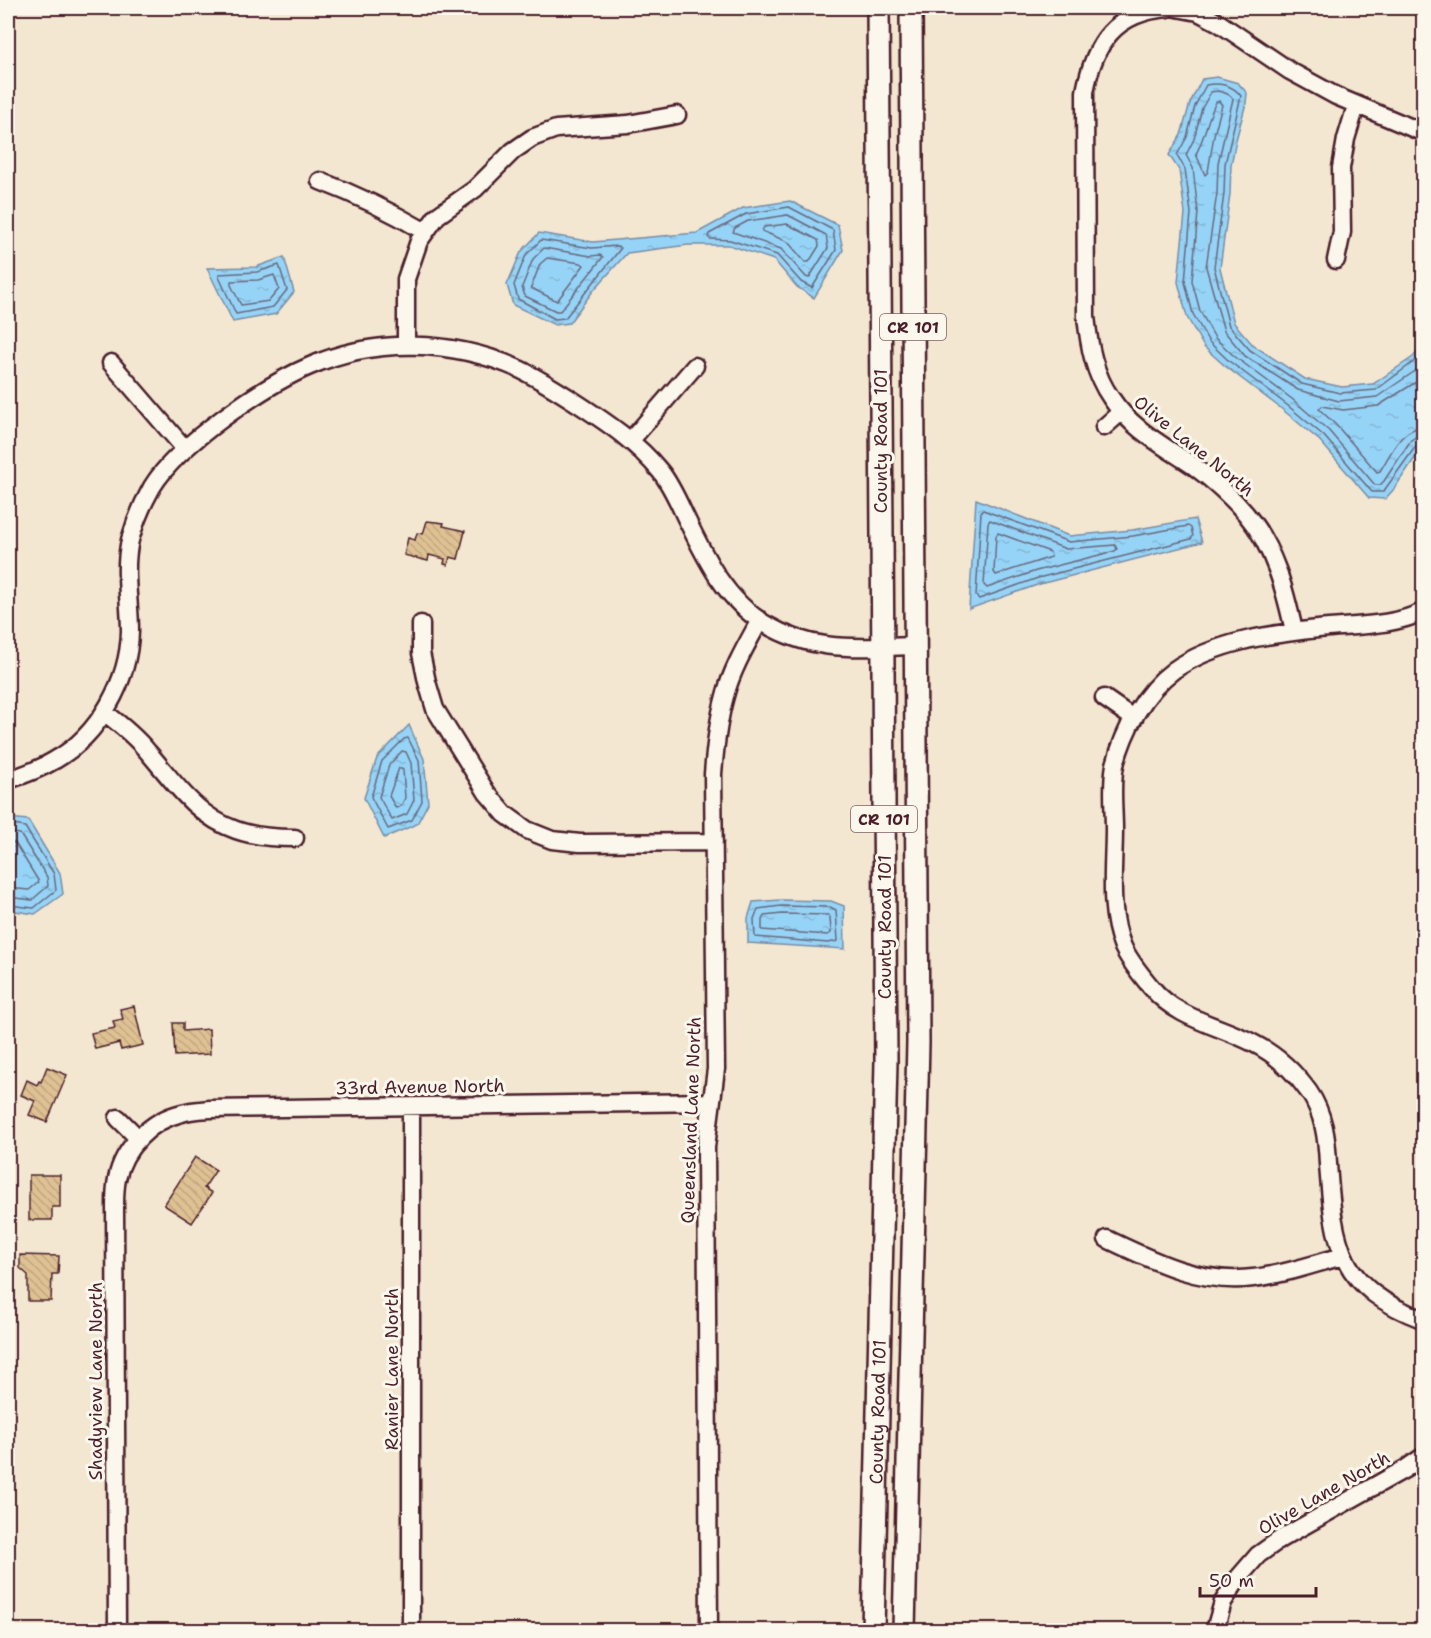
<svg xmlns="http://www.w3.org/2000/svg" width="1431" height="1638" font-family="'Shantell Sans',sans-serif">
  <defs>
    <pattern id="water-ripples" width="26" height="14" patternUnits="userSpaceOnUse" patternTransform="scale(1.5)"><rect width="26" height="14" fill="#96d4f7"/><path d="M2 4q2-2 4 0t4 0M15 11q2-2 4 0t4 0" fill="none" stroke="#83b6d4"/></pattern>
    <pattern id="building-back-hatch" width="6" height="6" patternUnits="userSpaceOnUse" patternTransform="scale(1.5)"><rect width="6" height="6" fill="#dfc293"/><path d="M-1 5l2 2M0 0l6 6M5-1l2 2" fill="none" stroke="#c1a67f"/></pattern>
  </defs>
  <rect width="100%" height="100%" fill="#f3e7d1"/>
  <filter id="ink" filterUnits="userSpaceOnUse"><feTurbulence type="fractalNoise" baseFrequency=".0167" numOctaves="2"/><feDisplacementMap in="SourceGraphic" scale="12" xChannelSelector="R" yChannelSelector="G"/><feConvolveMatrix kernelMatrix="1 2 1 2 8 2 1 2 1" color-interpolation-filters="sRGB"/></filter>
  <g filter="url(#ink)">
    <path fill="url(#water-ripples)" stroke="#788ca5" stroke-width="1.5" d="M1217 77 1238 83 1247 93 1246 103 1236 140 1231 165 1230 194 1220 268 1234 323 1253 345 1305 379 1342 387 1373 384 1413 357 1423 346V446L1394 489 1385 499 1369 498 1320 441 1283 410 1225 366 1204 347 1187 317 1178 282 1185 213 1179 170 1169 155 1181 135 1190 103 1202 79Z
      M790 201 838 225 843 250 814 298 797 287 774 260 729 245H688L627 253 593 291 569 323 555 325 513 305 507 285 521 252 539 233 593 242 697 233 743 208Z
      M284 257 294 292 276 314 233 322 207 268 256 267Z
      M976 499 1069 536 1132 530 1195 519 1202 542 1040 584 969 609Z
      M409 725 424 759 428 803 417 824 384 838 364 798 377 758Z
      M8 818 28 820 60 873 63 894 35 914 8 910Z
      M781 900 831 901 844 906 845 949 748 943V918L753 902Z"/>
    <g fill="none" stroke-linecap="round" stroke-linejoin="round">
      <path stroke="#68677d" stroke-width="1.5" d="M1219 101 1222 105 1214 135 1208 172 1205 175 1196 154C1205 137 1207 119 1216 102Z
        M789 207 833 230 836 250 812 288 801 282 777 255 730 240 710 239 708 237 709 234 746 214Z
        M788 215 826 235 828 248 809 278 806 277 781 249 733 232 735 228 748 221Z
        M787 224 818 240 819 246 809 262H805L788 242 762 231 764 227Z
        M541 240 592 248 618 246 621 248 565 318 555 319 518 299 514 285 526 255Z
        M544 248 591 256 600 255 603 257 560 311H556L525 296 522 287 533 259Z
        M547 258 581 263 584 265 557 301 531 288 540 264Z
        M279 265 287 290 273 307 236 314 219 277V274L257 272Z
        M274 275 279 289 269 301 241 305 231 285V281L258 280Z
        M1424 354 1376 390 1340 393 1302 384 1250 350 1229 326 1214 267 1224 194 1225 164 1241 96C1233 85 1219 82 1206 85L1195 106 1187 137 1177 155 1185 169 1191 213 1185 282 1193 314 1209 342 1229 361 1287 405 1324 436 1372 492H1383L1416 446 1424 443
        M1424 365 1377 397 1339 401 1298 390 1245 356 1224 331 1206 267 1217 193 1218 163 1233 99C1230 93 1218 90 1211 92L1202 108 1194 139 1186 155 1193 168 1198 212 1192 281 1200 311 1215 338 1234 356 1292 399 1329 431 1375 485H1380L1384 481 1411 440 1417 436H1424
        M1424 377 1378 406 1343 410 1322 406 1319 409 1337 426 1377 472 1380 471C1391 454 1401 427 1424 427
        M983 510 1069 542 1133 536 1188 526 1191 528 1193 536 1191 539 1038 578 979 599 976 596 981 512Z
        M990 520 1066 549 1115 545 1117 549 1115 551 1036 571 987 588 984 585 988 523Z
        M998 533 1050 552 1051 557 996 575 994 572 996 536Z
        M408 738 419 760 422 801 412 820 388 829 371 797 382 761 404 739Z
        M402 751 406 752 411 763 414 800 407 814 392 820 379 797 389 765Z
        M399 768 403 770 405 798 401 806 396 808 389 796Z
        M8 824 25 827 54 874 56 890 34 908 8 905
        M8 832 20 834 47 877 48 886 32 900 8 897
        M8 841 15 843 39 882 29 890 8 888
        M781 906 830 907 836 910 838 941 828 943 755 937 754 919 758 909Z
        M782 914 828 915 830 917 831 933 828 935 762 930V920L764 916Z"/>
    </g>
    <path fill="url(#building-back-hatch)" stroke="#4a1f2b" stroke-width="1.5" d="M427 521 444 523 443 526 465 531 458 559 450 557 448 565 444 564 445 559 429 555 428 561 404 555 408 538 415 540 417 533 423 534Z
      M134 1006 143 1045 121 1050 119 1043 95 1049 91 1033 115 1028 113 1021 123 1019 120 1009Z
      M173 1023H183V1031L209 1029 210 1054 175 1056Z
      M47 1067 67 1075 47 1122 29 1115 35 1101 21 1095 27 1080 37 1085 39 1081 41 1082Z
      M195 1157 216 1170 204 1188 212 1193 192 1223 164 1205Z
      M29 1175H60V1207H52V1220H29Z
      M20 1255 59 1256 58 1274H52L51 1301H28V1275L20 1268Z"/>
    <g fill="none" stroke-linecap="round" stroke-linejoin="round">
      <defs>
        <path id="minor" d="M1168 8C1115 12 1094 43 1085 92L1086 316C1089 345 1094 374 1111 398 1131 429 1166 447 1195 467 1214 481 1231 496 1246 514 1274 547 1285 590 1294 631
          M1177 8 1198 12 1219 23 1290 71 1336 96 1424 133
          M320 181C357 195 390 211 424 231
          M1336 260 1342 232 1341 168 1346 139 1356 106
          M406 345V279L419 241 437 216 475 189 513 151 532 138 556 129 628 124 677 115
          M111 363 185 449
          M1104 427 1121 412
          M631 440 695 366
          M1424 611C1393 627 1352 625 1318 629 1270 634 1214 642 1174 670 1144 692 1124 730 1115 765 1111 785 1114 809 1114 829 1114 867 1108 911 1123 947 1130 962 1141 975 1151 987 1177 1019 1218 1025 1253 1043 1277 1055 1294 1071 1309 1092 1324 1114 1327 1139 1328 1164 1334 1247 1339 1288 1424 1320
          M421 624V653L427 682 435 709 487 793 505 814 527 830 552 840 580 843 714 842
          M1104 698 1133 718
          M104 712C120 724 135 736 148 752 174 782 196 816 236 830 256 837 275 838 295 838
          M8 780C24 775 40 769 55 760 99 735 129 681 130 631 130 600 123 571 130 540 135 522 143 503 152 487 178 444 265 385 310 366 376 337 454 340 519 369 540 379 560 392 580 405 609 424 637 443 660 471 670 483 678 501 685 516 705 557 724 599 765 624 816 654 860 647 916 646
          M411 1107V1630
          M118 1118 138 1138
          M1107 1239C1153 1261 1201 1285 1253 1278 1283 1275 1313 1264 1343 1256
          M117 1630 115 1207C115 1198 115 1188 117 1179 123 1148 151 1120 182 1113 191 1110 201 1110 210 1109L711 1102
          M709 1630 706 1147 716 1069 713 774C715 748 718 721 725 696 732 669 747 644 760 620
          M1215 1630 1223 1602 1239 1577 1258 1555 1282 1538 1405 1469 1424 1456"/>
        <g id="major">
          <path id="s1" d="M873 1630 886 1061 878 8"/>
          <path d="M904 1630 918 1042 911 8"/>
        </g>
      </defs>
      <use href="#minor" stroke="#4a1f2b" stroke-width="21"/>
      <use href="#major" stroke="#4a1f2b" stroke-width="26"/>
      <use href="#minor" stroke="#fbf7ec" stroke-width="16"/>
      <use href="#major" stroke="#fbf7ec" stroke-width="21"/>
    </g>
  </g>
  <g text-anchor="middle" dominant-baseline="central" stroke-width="6" stroke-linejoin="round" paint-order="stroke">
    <g fill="#fbf7ec" stroke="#7f6065" stroke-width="1.5">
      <rect x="880" y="314" width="66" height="26" rx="4.5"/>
      <rect x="851" y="806" width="66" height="26" rx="4.5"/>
    </g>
    <g font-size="16" font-weight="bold" fill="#4a1f2b">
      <text x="913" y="327">CR 101</text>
      <text x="884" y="819">CR 101</text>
    </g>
    <g font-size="18" fill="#4a1f2b" stroke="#fbf7ec">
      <text transform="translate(881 441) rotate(-90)">County Road 101</text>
      <text transform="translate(1194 446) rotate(39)">Olive Lane North</text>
      <text transform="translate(885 927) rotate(-90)">County Road 101</text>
      <text transform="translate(420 1087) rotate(-1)">33rd Avenue North</text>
      <text transform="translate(691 1120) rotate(-88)">Queensland Lane North</text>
      <text transform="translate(392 1369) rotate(-90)">Ranier Lane North</text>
      <text transform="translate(96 1381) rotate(-90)">Shadyview Lane North</text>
      <text stroke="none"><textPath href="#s1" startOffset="218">County Road 101</textPath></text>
      <text transform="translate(1324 1493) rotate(-30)">Olive Lane North</text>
    </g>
  </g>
  <rect width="1431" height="1638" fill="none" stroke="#fbf7ec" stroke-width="30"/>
  <rect x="15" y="15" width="1401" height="1608" fill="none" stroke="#4a1f2b" stroke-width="2" filter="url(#ink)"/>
  <path d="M1200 1587v9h116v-9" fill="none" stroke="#4a1f2b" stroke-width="3"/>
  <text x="1209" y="1587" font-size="18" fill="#4a1f2b" stroke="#fbf7ec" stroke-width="4.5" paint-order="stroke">50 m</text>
</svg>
